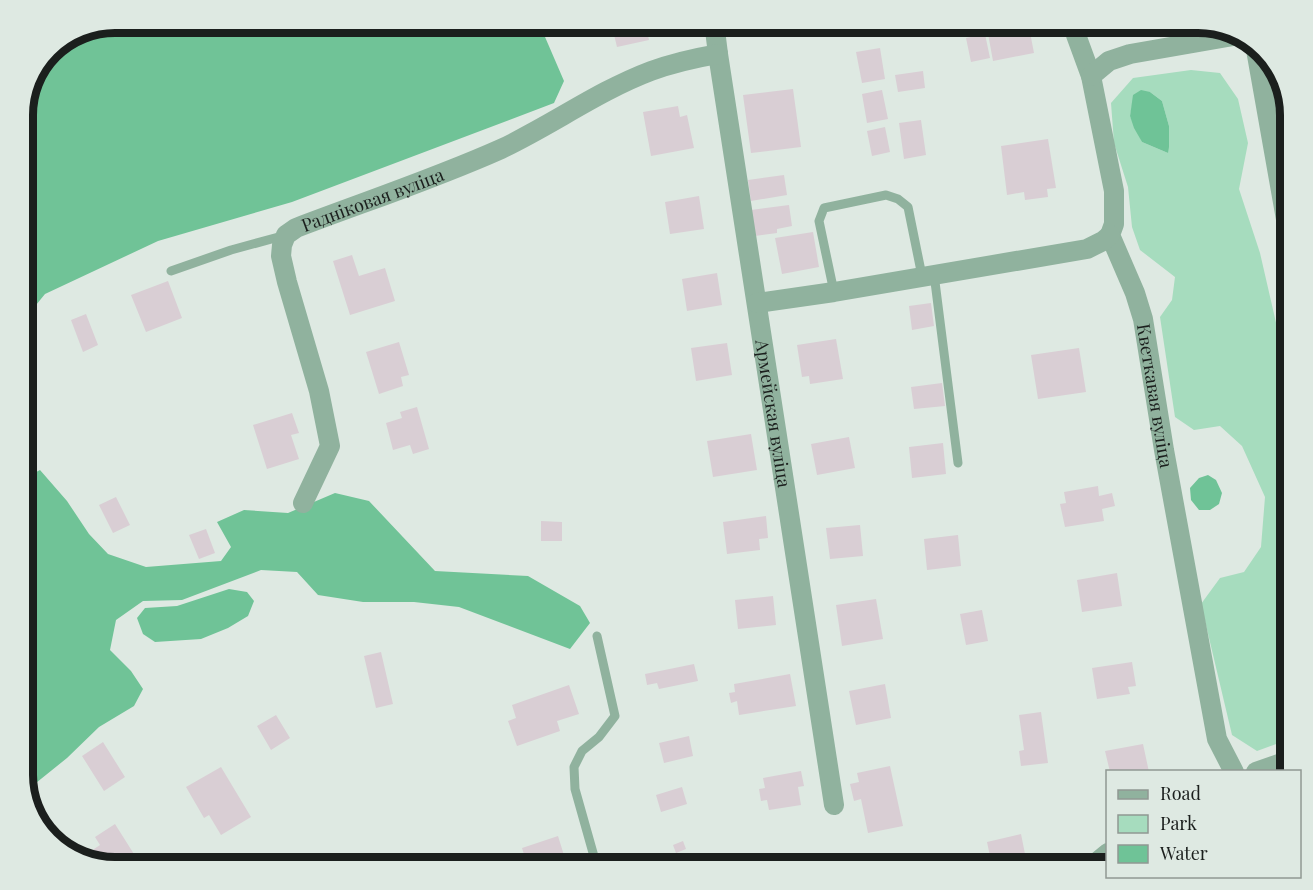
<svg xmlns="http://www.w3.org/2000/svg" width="1313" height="890" font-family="'Playfair Display',serif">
  <rect width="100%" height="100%" fill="#dee9e2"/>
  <path fill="#a6dcbe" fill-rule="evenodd" d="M1084 23 1198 22V23L1100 34 1088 30Z
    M1191 70 1220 73 1238 99 1248 143 1239 189 1260 253 1285 362 1290 407V739L1257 751 1232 735 1201 604 1220 578 1244 572 1261 547 1265 497 1242 446 1220 426 1194 430 1175 417 1160 317 1172 300 1175 277 1140 250 1132 227 1128 187 1114 143 1111 103 1133 78ZM1150 92 1162 101 1169 126 1168 153 1142 142 1130 116 1132 106Z"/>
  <path fill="#70c397" d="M115 23H539L564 81 554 103 292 202 158 241 45 294 23 321V110L50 49Z
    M40 470 67 501 89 534 108 554 146 567 221 561 231 547 217 522 244 510 288 513 335 493 369 501 435 571 528 576 580 606 590 623 570 649 459 607 414 602H363L318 595 297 572 261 570 182 600 143 601 116 620 110 650 131 671 143 689 134 706 99 727 67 758 26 791 23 780V479Z"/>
  <path fill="#6fc397" d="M1141 90 1150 92 1162 101 1169 126V147L1168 153 1142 142 1134 128 1130 116 1133 95Z
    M1208 475 1216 480 1222 493 1219 504 1210 510H1199L1191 500 1190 488 1199 478Z
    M229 589 247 592 254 601 248 616 228 628 201 639 155 642 143 634 137 618 145 608 177 606Z"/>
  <path fill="#d9ced4" d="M611 22H645L649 40 617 47Z
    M1018 22H1028L1034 53 993 61 987 28Z
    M985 34 990 58 971 62 966 38Z
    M880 48 885 79 862 83 856 52Z
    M923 71 925 88 898 92 895 75Z
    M793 89 801 147 751 153 743 95Z
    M882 90 888 119 867 123 862 94Z
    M678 106 680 117 687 115 694 148 651 156 643 112Z
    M921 120 926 155 904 159 899 123Z
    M885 127 890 152 872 156 867 131Z
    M1048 139 1056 188 1047 189 1048 197 1025 200 1024 192 1007 195 1001 146Z
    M784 175 787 195 751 201 748 180Z
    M699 196 704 229 670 234 665 202Z
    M789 205 792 226 777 229V233L755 236 751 210Z
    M813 232 819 267 782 274 775 238Z
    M352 255 359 276 385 268 395 301 350 315 333 261Z
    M717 273 722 305 687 311 682 279Z
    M168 281 182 318 146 332 131 295Z
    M931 303 934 326 912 330 909 306Z
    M86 314 98 345 83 352 71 320Z
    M836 339 843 379 810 384 809 376 802 377 797 345Z
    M399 342 409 375 401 377 403 386 379 394 366 352Z
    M727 343 732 375 696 381 691 348Z
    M1079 348 1086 392 1038 399 1031 355Z
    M942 383 945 406 914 409 911 387Z
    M417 407 429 449 413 454 410 445 393 450 386 423 402 418 400 412Z
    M292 413 299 433 291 435 299 459 267 469 253 425Z
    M751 434 757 470 713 477 707 441Z
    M849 437 855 468 817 475 811 444Z
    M943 443 946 474 912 478 909 447Z
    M1098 486 1099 496 1112 493 1115 506 1102 509 1104 521 1065 527 1060 504 1066 503 1064 492Z
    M116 497 130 525 113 533 99 505Z
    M766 516 768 538 759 539 760 550 727 554 723 522Z
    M541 521 562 522V541H541Z
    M860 525 863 556 830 559 826 528Z
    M206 529 215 553 199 559 189 535Z
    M958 535 961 566 927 570 924 539Z
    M1117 573 1122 606 1082 612 1077 580Z
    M773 596 776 625 738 629 735 600Z
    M876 599 883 639 842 646 836 605Z
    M982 610 988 641 966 645 960 614Z
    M381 652 393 704 376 708 364 656Z
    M1132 662 1136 686 1128 687 1130 694 1097 699 1092 668Z
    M694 664 698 681 659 689 657 683 647 685 645 674Z
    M790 674 796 706 739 715 737 701 731 703 729 693 735 692 734 684Z
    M885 684 891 718 856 725 849 691Z
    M569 685 579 714 557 721 560 731 517 746 508 721 516 718 512 705Z
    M1041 712 1048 763 1021 766 1019 751 1024 750 1019 715Z
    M276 715 290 738 271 750 257 726Z
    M689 736 693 756 664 763 659 743Z
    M103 742 125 777 104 791 82 756Z
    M1143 744 1149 772H1110L1105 751Z
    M890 766 903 826 868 833 861 799 854 801 850 784 859 782 857 773Z
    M221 767 251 817 221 835 209 815 204 818 186 787Z
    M801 771 804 786 798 787 801 805 769 810 767 800 761 801 759 789 765 788 763 778Z
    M682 787 687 804 661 812 656 795Z
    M115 824 139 862 129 867 115 868 99 862 91 851 100 845 95 837Z
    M1021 834 1025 854 991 861 987 842Z
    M558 836 567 865 581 861 583 867H528L522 848Z
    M683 841 686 849 676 853 673 845Z
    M669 858 672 867H643Z"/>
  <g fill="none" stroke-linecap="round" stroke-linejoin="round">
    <path stroke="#90b29e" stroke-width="9" d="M171 271 231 250 286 235
      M934 274 958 463
      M834 292 819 221 824 208 886 195 898 199 908 207 922 276
      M597 867 575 789 574 767 582 751 599 737 615 716 597 636"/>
    <g stroke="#90b29e" stroke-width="20">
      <path id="s1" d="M714 22 718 54 834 805"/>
      <path id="s2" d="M1073 22 1076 35 1091 76 1114 191V224L1110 235 1135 293 1143 319 1164 450 1217 739 1234 772"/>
      <path d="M1255 44 1290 242"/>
      <path d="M1091 76 1109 61 1130 54 1239 35"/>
      <path d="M757 303 834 292 1087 249 1103 241 1110 235"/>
      <path id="s3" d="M303 503 330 446 319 391 287 282 281 256 282 245 286 235 296 228C364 202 434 179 501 149 552 125 598 91 651 71 673 63 695 58 718 54"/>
      <path d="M1256 772 1290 760"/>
      <path d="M1091 867 1108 853"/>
    </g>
  </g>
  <g text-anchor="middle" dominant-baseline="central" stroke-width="5" stroke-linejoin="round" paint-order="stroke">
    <g font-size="18" fill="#1b1f1d" stroke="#dee9e2">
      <text stroke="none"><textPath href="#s3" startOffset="375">Радніковая вуліца</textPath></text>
      <text stroke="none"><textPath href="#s2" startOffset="387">Кветкавая вуліца</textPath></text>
      <text stroke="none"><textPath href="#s1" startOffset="396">Армейская вуліца</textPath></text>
    </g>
  </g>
  <path d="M0 0H1313V890H0ZM115 33H1198A82 82 0 0 1 1280 115V775A82 82 0 0 1 1198 857H115A82 82 0 0 1 33 775V115A82 82 0 0 1 115 33Z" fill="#dee9e2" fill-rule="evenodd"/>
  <path fill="none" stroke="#1b1f1d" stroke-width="8" d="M115 33H1198A82 82 0 0 1 1280 115V775A82 82 0 0 1 1198 857H115A82 82 0 0 1 33 775V115A82 82 0 0 1 115 33Z"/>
  <rect x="1106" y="770" width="195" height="108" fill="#dee9e2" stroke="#909893" stroke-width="1.5"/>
  <rect x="1118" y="790" width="30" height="9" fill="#90b29e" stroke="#909893" stroke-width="1.5"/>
  <text x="1160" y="800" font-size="18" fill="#1b1f1d">Road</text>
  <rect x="1118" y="815" width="30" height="18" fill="#a6dcbe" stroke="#909893" stroke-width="1.5"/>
  <text x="1160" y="830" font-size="18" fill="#1b1f1d">Park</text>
  <rect x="1118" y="845" width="30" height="18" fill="#6fc397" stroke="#909893" stroke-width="1.5"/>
  <text x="1160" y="860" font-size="18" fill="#1b1f1d">Water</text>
</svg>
